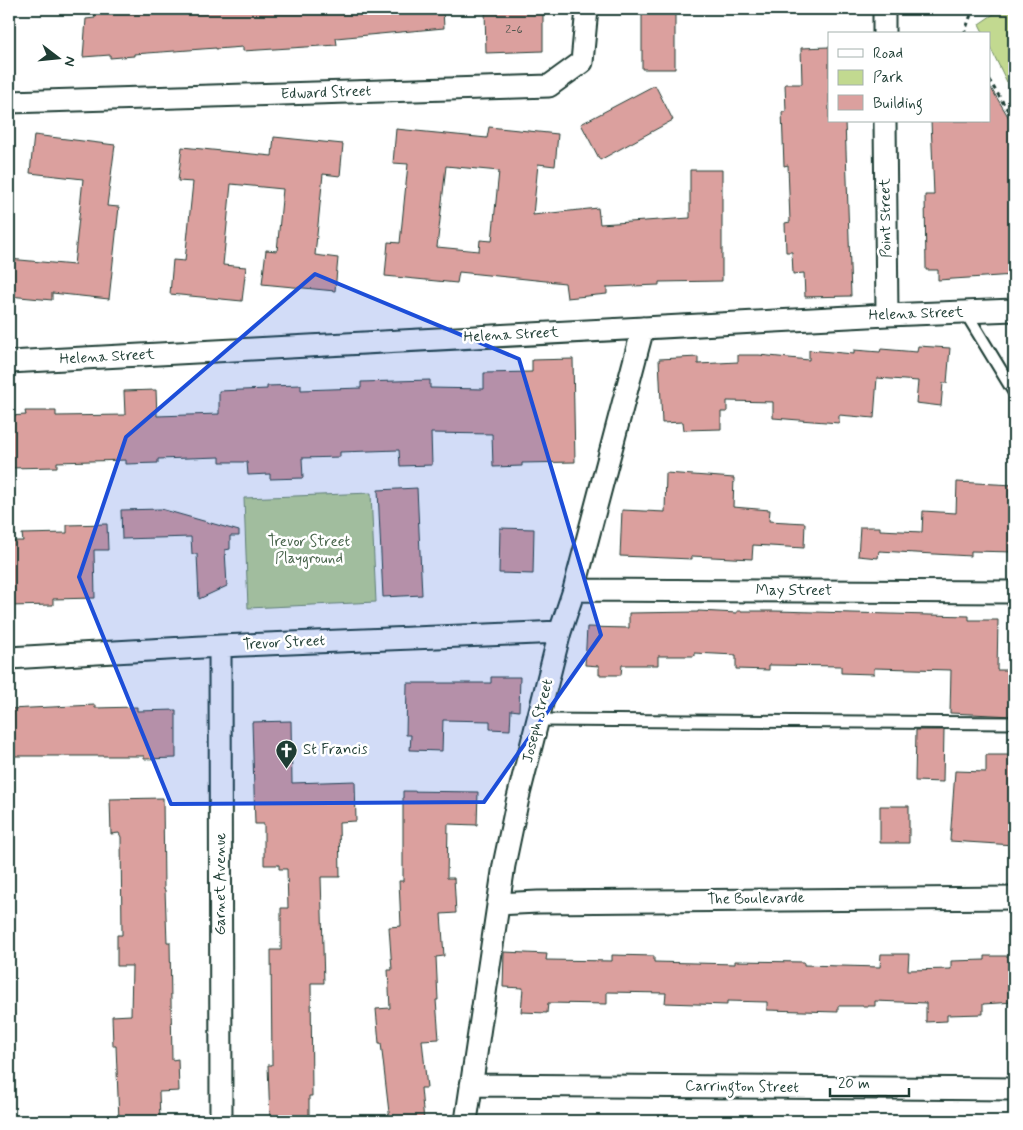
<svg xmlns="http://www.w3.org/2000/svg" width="1023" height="1130" font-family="Mynerve,sans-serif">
  <rect width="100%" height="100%" fill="#fff"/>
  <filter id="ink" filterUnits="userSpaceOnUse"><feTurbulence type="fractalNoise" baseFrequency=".02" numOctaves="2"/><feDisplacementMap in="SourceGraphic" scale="10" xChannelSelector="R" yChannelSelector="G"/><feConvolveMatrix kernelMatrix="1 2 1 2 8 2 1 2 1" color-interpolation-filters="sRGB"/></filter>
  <g filter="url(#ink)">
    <path fill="#c2d990" stroke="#708b62" d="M1001 9H1014V78L1007 82 989 45V34H984L979 24Z
      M371 493 376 602 248 608 244 498Z"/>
    <path fill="#dba09e" stroke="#1f3d34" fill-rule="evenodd" d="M94 9H443L444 28 336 38 337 45 243 51V47L216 49V48L134 54V56L110 58V55L83 57 86 19 95 18Z
      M485 9H543V51L486 53Z
      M642 9H675V69H642Z
      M829 47V121H845L851 296 805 297 804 273 793 274 792 252H786L785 223 790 222 788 165 784 166 782 112H786L785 84H802L801 48Z
      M655 85 673 120 600 160 581 124Z
      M989 85 1014 126V275L938 280V270H926L925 195H934L931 121H989Z
      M489 127 558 134 555 166 538 164 533 215 598 208 600 224 690 218V170H722V281L659 282V285L607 287V294L567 298 565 283 459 272 457 283 385 276 388 242 400 243 408 164 393 163 396 129 487 138ZM446 166 499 171 492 241 480 240 479 251 437 247Z
      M34 135 115 145 107 206 119 207 109 299 52 293V300L9 296V259L74 265 83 179 30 173Z
      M274 137 343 144 340 176 323 174 315 255 338 258 335 291 262 284 266 250 277 251 283 189 231 184 223 265 246 267 242 301 170 294 173 260 185 261 193 182 178 181 182 147 272 156Z
      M918 346 950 348 947 383H943L941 406 916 403 918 381 877 378 874 418 839 415V423L773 418V402L727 401V412H721V429L684 430 683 422 662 423 659 359 698 357V364L738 362V355H759L809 360V350L854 354V350L880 352 881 349 917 352Z
      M573 359 575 462 522 463V466L493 467 492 434 431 433 432 465 400 466 399 450 340 452V457L302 458 303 478 270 479V474L248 475 247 462H220V457L158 459V463L126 464V460L57 462V467L9 468V416L26 415 25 411H56V416L125 415 124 391 156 390 157 416 219 414V391L267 389V386L301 385V390L361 388V382L430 380V388L484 389V373L532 372V360Z
      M666 473 734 478 733 507 770 510 769 521 805 523 804 548 753 545 752 559 692 556V559L620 556 622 510 665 512Z
      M957 482 1014 485V552L971 551V556L879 551 878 558 858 556 860 527H880V530L922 532 923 511 956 513Z
      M417 488 422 595 383 597 378 490Z
      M161 509 239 531V536H230V549L225 550 227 586 199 599 197 554H192L191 537 122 539 121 510Z
      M107 524 108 550H94L95 598 53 599V605L9 606V541H23L22 534 67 533V525Z
      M500 528 534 529 533 574 499 573Z
      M698 611 737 613V611H775L969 616V620H998L997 670H1014V716L950 713 951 670 874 668V674L841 673V666L769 665V670L736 669V655L694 653V656H658V665H622L621 675H599V666L585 665 587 627 629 628V613L698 612Z
      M491 677H520L519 711 511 710 510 730 490 729V721L443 720 442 751 410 750 411 735H406L407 683H491Z
      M95 705V708L137 707V711L176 710V758L144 759V756H9V709Z
      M291 721 292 783 355 781 356 821 339 822 340 877H321L324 983H311L312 1096H309V1121H270L268 1065H272L271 950H281V908H288L287 869H279V865H264V824H255L252 722Z
      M916 730H944L943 782 915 781Z
      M986 755H1014V845L950 841 955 771 986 772Z
      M403 791 478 792 477 825 448 824 447 878H454L456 913 441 914 444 956 436 957 438 1000H436L439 1039 422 1040 427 1088H421L424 1121H390L381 1043H379L376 1009 390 1008 388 970H392L389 927 401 926 399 881H403Z
      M163 798 164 890H165L167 942H170L172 1060 178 1059 179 1091 159 1092 160 1121H119L116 1046H113L112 1016 131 1015 132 966H117V935H122L121 837 119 833 111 834 110 799Z
      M880 806H909V843H880Z
      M504 952 547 954 546 960 612 961V955L654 956V962L735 964V961L804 962V965L880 967 881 954H909L908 970 951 969V961L985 960V956H1014V1002L983 1004V1014L947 1015V1021L926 1022V1003L875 1001V1006H838V1012L767 1010V1002L727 1001V1005L665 1003 666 993 607 992V1004L548 1003 547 1013 521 1012 523 988 503 987Z"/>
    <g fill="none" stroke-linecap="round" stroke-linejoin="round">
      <defs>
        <path id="lane" d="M966 313 1014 392
          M538 720 1014 723"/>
        <path id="street" d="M884 9V34
          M9 102 549 86 582 62 587 9
          M885 121 887 315
          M9 362 887 315 1014 310
          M574 590 1014 592
          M220 646 221 1121
          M9 658 220 646 560 632
          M498 904 538 902 1014 898
          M471 1085 1014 1089
          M466 1121 504 865 518 798 560 632 574 590 643 328"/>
      </defs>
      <use href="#lane" stroke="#1f3d34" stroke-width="15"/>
      <use href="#street" stroke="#1f3d34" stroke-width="25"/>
      <path stroke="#1f3d34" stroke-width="3" stroke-dasharray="4 4" stroke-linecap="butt" d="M964 34 973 9
        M989 80 1014 120"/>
      <use href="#lane" stroke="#fff" stroke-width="11"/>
      <use href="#street" stroke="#fff" stroke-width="21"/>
    </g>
  </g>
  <path fill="#1d4ed8" fill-opacity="0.2" stroke="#1d4ed8" stroke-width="4" stroke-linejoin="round" d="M315 274 519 359 601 635 484 802 171 804 79 577 126 437Z"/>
  <defs>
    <symbol id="church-pin" viewBox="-11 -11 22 30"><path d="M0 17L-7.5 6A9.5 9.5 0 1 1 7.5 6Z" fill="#1f3d34" stroke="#fff"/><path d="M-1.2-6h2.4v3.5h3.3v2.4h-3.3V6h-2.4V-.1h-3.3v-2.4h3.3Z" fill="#fff"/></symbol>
  </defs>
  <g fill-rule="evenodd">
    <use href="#church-pin" x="274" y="738" width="25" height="34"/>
  </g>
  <g text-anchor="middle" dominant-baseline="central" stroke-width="5" stroke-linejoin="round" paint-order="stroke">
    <g font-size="12" fill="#4e564e">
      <text x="514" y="30">2-6</text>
    </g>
    <g font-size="15" fill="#1f3d34" stroke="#fff">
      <text transform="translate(326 93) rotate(-2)">Edward Street</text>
      <text transform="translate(886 218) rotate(-91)">Point Street</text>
      <text transform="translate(916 314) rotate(-2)">Helena Street</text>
      <text transform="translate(511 335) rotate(-3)">Helena Street</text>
      <text transform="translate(107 357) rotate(-3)">Helena Street</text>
      <text x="794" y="591">May Street</text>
      <text transform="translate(284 643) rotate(-3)">Trevor Street</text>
      <text transform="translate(538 721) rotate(-76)">Joseph Street</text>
      <text transform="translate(221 884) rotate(-90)">Garnet Avenue</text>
      <text transform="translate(756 899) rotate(-1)">The Boulevarde</text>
      <text transform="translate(742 1087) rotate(1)">Carrington Street</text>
    </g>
    <g font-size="15" fill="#48644b" stroke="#fff">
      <text x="309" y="542">Trevor Street<tspan x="309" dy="17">Playground</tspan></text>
    </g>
    <g font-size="15" fill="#1f3d34" stroke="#fff" text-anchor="start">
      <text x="303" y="750">St Francis</text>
    </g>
  </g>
  <rect width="1023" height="1130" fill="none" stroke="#fff" stroke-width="30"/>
  <rect x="15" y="15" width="993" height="1100" fill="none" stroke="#1f3d34" stroke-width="2" filter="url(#ink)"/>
  <rect x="828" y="32" width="162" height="90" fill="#ffffff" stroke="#a5b1ae"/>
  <rect x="838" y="49" width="25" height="8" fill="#ffffff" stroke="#a5b1ae"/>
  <text x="873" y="58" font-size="15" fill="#1f3d34">Road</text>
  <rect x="838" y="70" width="25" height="15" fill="#c2d990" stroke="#a5b1ae"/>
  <text x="873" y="82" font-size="15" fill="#1f3d34">Park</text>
  <rect x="838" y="95" width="25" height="15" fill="#dba09e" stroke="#a5b1ae"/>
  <text x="873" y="108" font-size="15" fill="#1f3d34">Building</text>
  <g transform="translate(58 58) rotate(106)" stroke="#ffffff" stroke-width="4" paint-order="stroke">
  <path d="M0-4L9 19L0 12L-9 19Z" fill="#1f3d34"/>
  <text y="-8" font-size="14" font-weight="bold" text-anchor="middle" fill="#1f3d34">N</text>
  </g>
  <path d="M830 1088v8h79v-8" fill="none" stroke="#1f3d34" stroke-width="2.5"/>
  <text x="838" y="1088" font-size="15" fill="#1f3d34" stroke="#ffffff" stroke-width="4" paint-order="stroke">20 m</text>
</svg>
